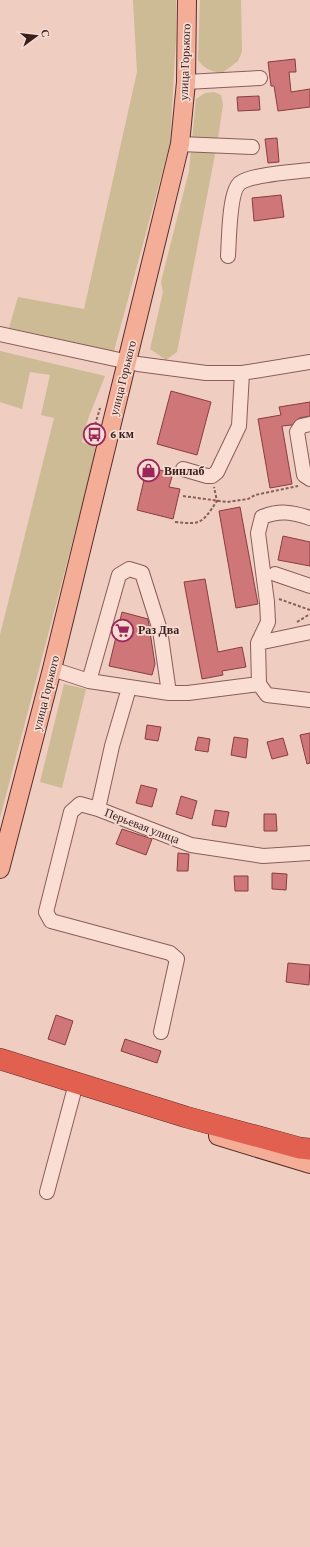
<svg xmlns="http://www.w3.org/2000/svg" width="310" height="1547" font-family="'Crimson Pro',serif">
  <rect width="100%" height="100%" fill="#efcdc1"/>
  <path fill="#cdbb95" d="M133 0H176V37L170 144 114 351 9 328 18 297 84 309 137 72Z
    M200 0H241L242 52 238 61 222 73C211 71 204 69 198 60Z
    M214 92 221 95 223 104 218 139 177 352 166 360 150 349 163 292 161 282 189 171 196 99 205 93Z
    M0 351 105 376 88 419 82 442 97 448 0 818V635L54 418 41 415 50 375 30 372 22 409 0 402Z
    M64 684 86 689 62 788 40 782Z"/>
  <path fill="#ce7678" stroke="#893d41" d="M295 59 296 72H289L291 92 310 89V107L278 111 274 86H271L268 62Z
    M259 96 260 110 238 111 237 97Z
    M277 138 279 162 268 163 265 139Z
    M281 195 284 217 254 221 252 198Z
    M171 391 211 402 197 455 157 444Z
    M310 402V416L299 418 292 425 282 426 292 484 270 488 258 419 281 415 279 407Z
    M147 467 173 473 169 487 180 489 173 519 137 510Z
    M240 507 258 604 236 608 219 511Z
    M283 536 310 542V566L278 560Z
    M205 579 218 652 242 647 246 667 222 671 223 675 202 679 184 582Z
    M122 612 148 619 155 664 152 675 109 666Z
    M147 725 161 727 158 741 145 739Z
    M310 733V763L307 764 300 735Z
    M198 737 210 739 208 752 195 750Z
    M234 737 248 739 246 758 231 755Z
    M283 738 288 755 272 759 267 742Z
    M141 785 157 789 152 807 136 803Z
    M181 796 197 801 192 819 176 814Z
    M215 810 229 812 226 827 212 825Z
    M264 814H276L277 831H264Z
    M122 829 152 839 146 855 116 844Z
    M178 853 189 854 188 871H177Z
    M272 873 287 874 286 890 272 889Z
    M234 876H248V891H235Z
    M288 963 310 965 309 985 286 982Z
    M56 1015 73 1021 65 1045 48 1039Z
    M125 1039 161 1051 157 1063 121 1051Z"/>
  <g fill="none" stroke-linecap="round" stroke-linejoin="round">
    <defs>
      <path id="minor" d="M186 82 260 78
        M180 144 252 147
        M228 256C229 242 229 191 240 183 253 174 294 172 310 170
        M0 334 138 364 206 373H242L310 362
        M310 424 301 426 297 432 304 475 310 479
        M183 469 207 476H212L217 472 239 426 242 373
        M310 518C292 512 280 510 262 517L258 533 267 602 268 622 258 643 259 684 267 695 310 700
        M275 574 310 586
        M258 643 310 632
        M52 669 89 681 169 693H188L259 684
        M89 681 119 575 129 569 142 573 160 630 169 693
        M129 688 112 746 98 809 191 845 263 856 310 853
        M98 809 80 804 71 812 46 912 51 921 170 953 177 959 161 1032
        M47 1192 74 1091"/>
      <path id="major" d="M0 869 52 669 180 144 186 82 187 0
        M218 1136 310 1164"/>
      <path id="highway" d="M0 1059 186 1117 300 1148 310 1149"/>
    </defs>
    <use href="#minor" stroke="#895d58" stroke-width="16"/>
    <use href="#major" stroke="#572e2d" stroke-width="20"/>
    <use href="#highway" stroke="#572e2d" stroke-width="22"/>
    <path stroke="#895d58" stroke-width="2" stroke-dasharray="3 2" stroke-linecap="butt" d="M91 439 100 408
      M183 496 227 502 248 499 255 495 298 486
      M175 522C202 525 202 523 217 501L214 487
      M279 599 310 610
      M297 622 310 614"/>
    <use href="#minor" stroke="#faded4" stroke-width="14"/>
    <use href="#major" stroke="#f4ae97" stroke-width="18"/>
    <use href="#highway" stroke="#e1604f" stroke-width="21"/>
  </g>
  <defs>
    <symbol id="bus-ring" viewBox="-11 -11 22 22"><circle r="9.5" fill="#f6dbd1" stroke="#9a265a" stroke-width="1.5"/><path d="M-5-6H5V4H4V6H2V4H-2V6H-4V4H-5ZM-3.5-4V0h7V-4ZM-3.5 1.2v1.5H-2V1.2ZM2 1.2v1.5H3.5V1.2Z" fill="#9a265a"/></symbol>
    <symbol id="shop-ring" viewBox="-11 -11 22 22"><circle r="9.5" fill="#f6dbd1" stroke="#9a265a" stroke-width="1.5"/><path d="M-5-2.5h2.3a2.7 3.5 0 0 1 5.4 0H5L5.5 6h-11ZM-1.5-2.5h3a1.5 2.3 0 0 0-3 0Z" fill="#9a265a"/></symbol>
    <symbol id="supermarket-ring" viewBox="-11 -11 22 22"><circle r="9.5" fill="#f6dbd1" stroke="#9a265a" stroke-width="1.5"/><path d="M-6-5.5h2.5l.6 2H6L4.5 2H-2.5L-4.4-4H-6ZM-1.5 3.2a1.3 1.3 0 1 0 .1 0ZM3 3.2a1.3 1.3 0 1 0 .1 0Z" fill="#9a265a"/></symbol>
  </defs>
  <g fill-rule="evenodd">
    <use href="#bus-ring" x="82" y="422" width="25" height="25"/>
    <use href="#shop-ring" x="136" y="458" width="25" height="25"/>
    <use href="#supermarket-ring" x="110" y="618" width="25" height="25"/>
  </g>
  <g text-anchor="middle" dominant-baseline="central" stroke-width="3.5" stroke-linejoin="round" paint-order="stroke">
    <g font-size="12" fill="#381e1d" stroke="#f6dbd1">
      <text transform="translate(185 62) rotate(-88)">улица Горького</text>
      <text transform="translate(123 378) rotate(-76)">улица Горького</text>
      <text transform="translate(46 693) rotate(-76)">улица Горького</text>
      <text transform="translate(142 826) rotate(21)">Перьевая улица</text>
    </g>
    <g font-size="12" font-weight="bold" fill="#381e1d" stroke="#f6dbd1" text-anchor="start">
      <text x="110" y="434">6 км</text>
      <text x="164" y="471">Винлаб</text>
      <text x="138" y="630">Раз Два</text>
    </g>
  </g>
  <g transform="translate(36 36) rotate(75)" stroke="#f6dbd1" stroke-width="3" paint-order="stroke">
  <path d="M0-3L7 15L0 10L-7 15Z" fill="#381e1d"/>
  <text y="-6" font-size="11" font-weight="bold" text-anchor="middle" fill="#381e1d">С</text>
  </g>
</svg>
